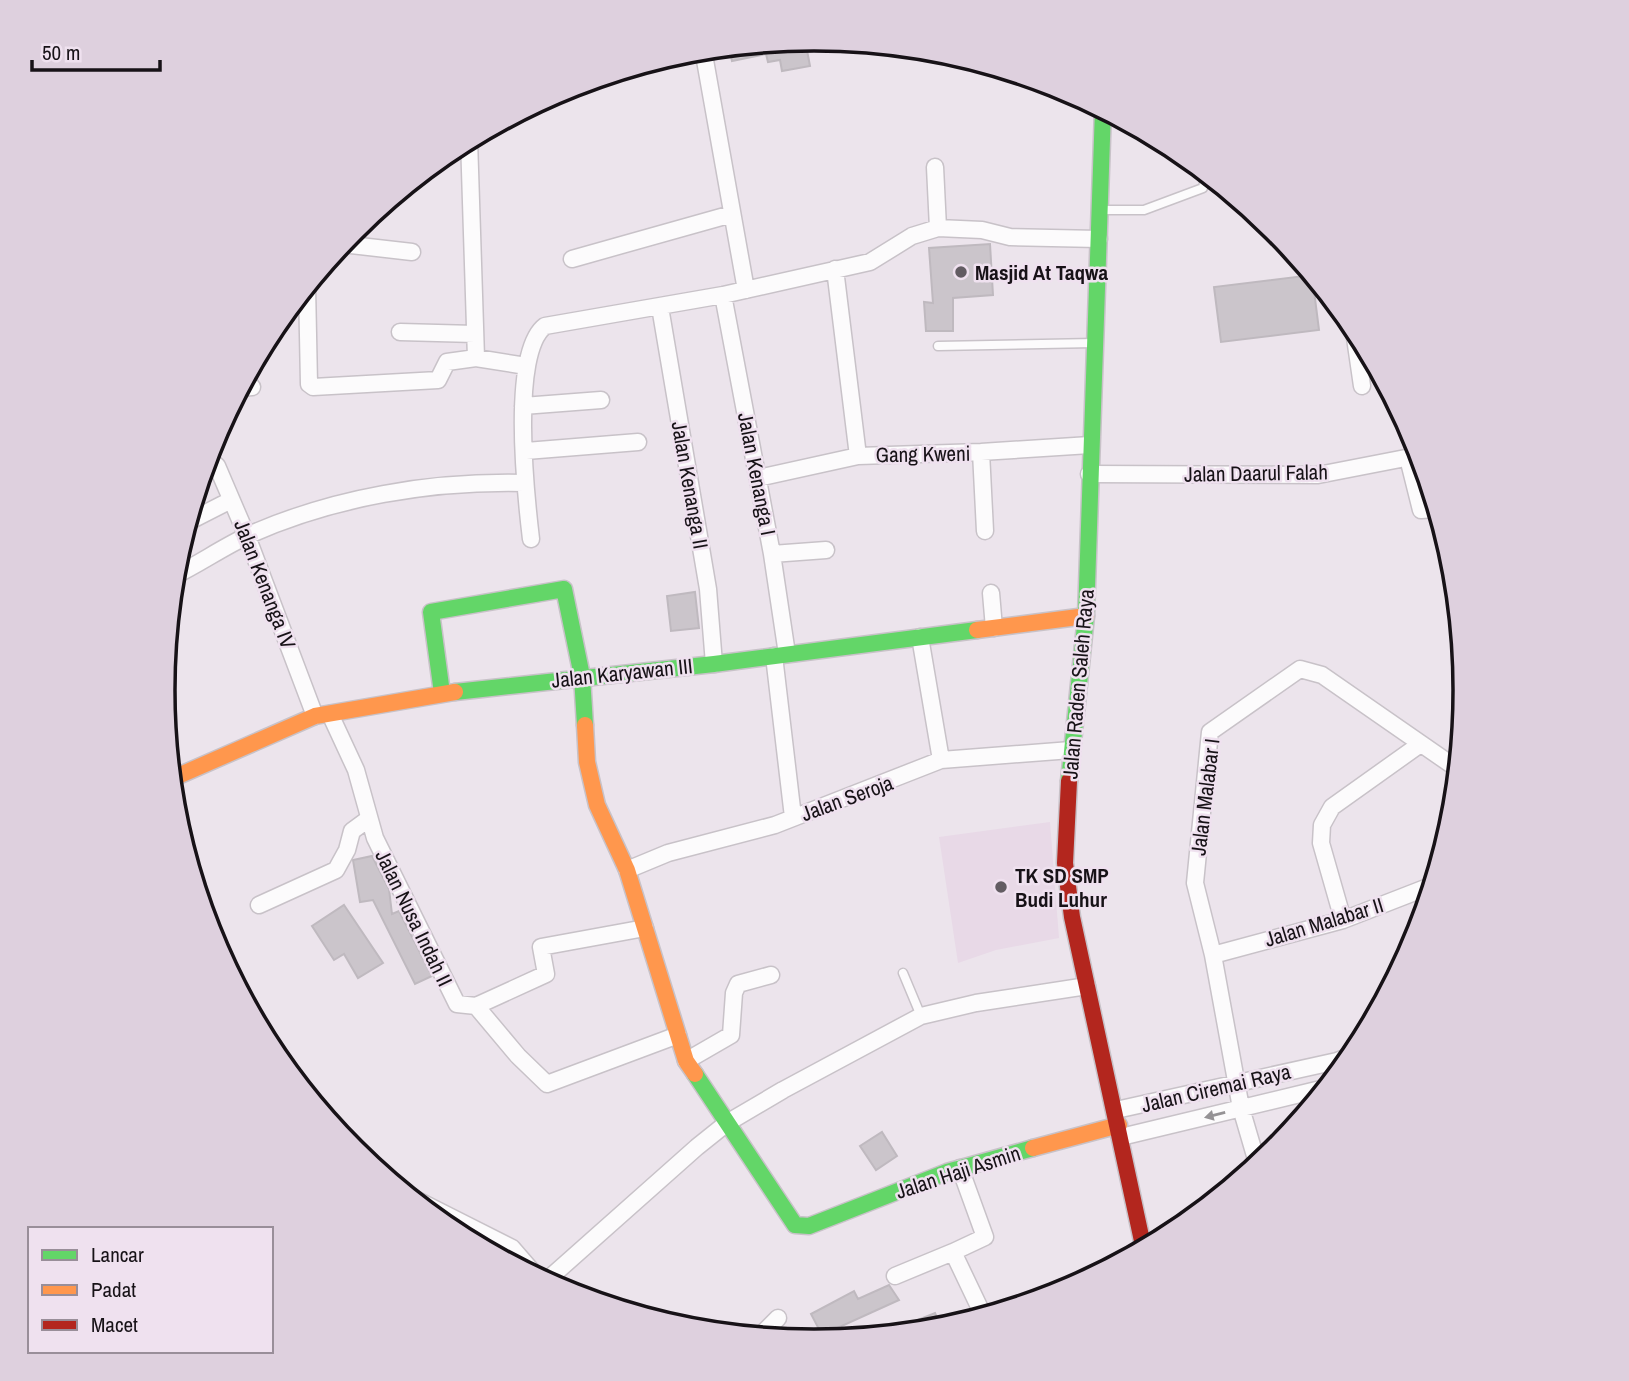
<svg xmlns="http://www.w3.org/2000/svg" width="1629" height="1381" font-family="'Archivo Narrow',sans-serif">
  <rect width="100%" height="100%" fill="#ece4ec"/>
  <path fill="#e8d9e7" d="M1050 822 1059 938 996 950 958 963 939 837Z"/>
  <path fill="#cbc5cb" stroke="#bfb9bf" stroke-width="2" d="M805 40 810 66 782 71 780 60 768 62 766 54 732 61 729 47Z
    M990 244 993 295 953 298V331H926L924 302 933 303 929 248Z
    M1312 275 1319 330 1221 342 1214 287Z
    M695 592 699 628 671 631 667 596Z
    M372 856 389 889 392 914 399 911 432 976 415 984 373 900 360 902 353 860Z
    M344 905 383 963 358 978 344 954 334 960 312 926Z
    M882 1132 897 1156 876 1170 860 1146Z
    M889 1285 899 1300 822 1335 811 1314 854 1291 858 1299Z
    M935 1313 942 1330 920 1332 915 1321Z"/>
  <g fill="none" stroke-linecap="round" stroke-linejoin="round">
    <defs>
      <path id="lane" d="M1103 210H1144L1203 188 1206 173
        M938 346 1094 343
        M903 973 921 1016"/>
      <path id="street" d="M703 49 746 290
        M469 139 476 358
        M935 167 938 228
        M342 244 412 252
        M572 259 732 214
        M835 269 858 456
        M307 286 309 384 313 387 438 380 447 362 476 358 526 366
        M723 295 772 554 787 654
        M660 307 708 589 714 664
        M1353 324 1362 386
        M400 332 475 334
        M240 388 252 387
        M523 406 601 400
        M526 451 638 442
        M981 452 985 531
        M207 458 217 466 247 536 315 716
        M1408 458 1421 510 1437 509
        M1089 474 1318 475 1421 455
        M758 478 858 456 981 452 1090 445
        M188 522 231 500
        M531 539C526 497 510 352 545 326L723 295 870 262 912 236 938 228 982 230 1010 237 1099 239
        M1447 540 1455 578
        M772 554 826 550
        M174 576C199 564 223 547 249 535 334 497 431 481 524 483
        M991 593 994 628
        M920 637 941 760
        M774 656 793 817
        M330 714 356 770 375 838 457 1004 476 1006 518 1056 547 1084 678 1035
        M627 870 668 853 775 825 941 760 1071 750
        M259 905 336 870 347 850 352 831 367 820
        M1343 920 1321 843 1322 825 1332 807 1419 745
        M1213 955 1343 920 1433 885
        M476 1006 546 974 541 947 645 928
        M686 1061 731 1035 734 993 738 984 771 975
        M1116 1110 1337 1061 1356 1054
        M1121 1137 1329 1087
        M1258 1166 1241 1108 1213 955 1195 883 1210 732 1300 669 1322 675 1459 770
        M960 1168 985 1237 953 1252 984 1317
        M405 1194 512 1248 538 1278
        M895 1276 953 1252
        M545 1282 697 1147 727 1123 783 1090 921 1016 976 1003 1087 986
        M759 1337 778 1318"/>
      <path id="fast" d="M455 692 714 664 977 630
        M442 693 431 612 564 589 582 676 585 725
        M1069 781 1086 616 1103 109
        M695 1074 795 1225 809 1226 947 1172 1033 1148"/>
      <path id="slow" d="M977 630 1086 616
        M585 725 587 762 597 805 627 870 686 1061 695 1074
        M171 779 315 716 455 692
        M1033 1148 1119 1125"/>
      <path id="jam" d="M1069 781 1065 863 1072 917 1144 1250"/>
    </defs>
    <use href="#lane" stroke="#c8c2c8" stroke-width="11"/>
    <use href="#street" stroke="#c8c2c8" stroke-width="19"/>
    <use href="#fast" stroke="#c8c2c8" stroke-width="19"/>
    <use href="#slow" stroke="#c8c2c8" stroke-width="19"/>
    <use href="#jam" stroke="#c8c2c8" stroke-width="19"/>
    <use href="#lane" stroke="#fcfbfc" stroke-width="8"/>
    <use href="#street" stroke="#fcfbfc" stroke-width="16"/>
    <use href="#fast" stroke="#63d668" stroke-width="16"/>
    <use href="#slow" stroke="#ff974d" stroke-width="16"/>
    <use href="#jam" stroke="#b3261e" stroke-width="16"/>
  </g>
  <defs><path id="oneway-solid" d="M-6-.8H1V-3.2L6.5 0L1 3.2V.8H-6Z" transform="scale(1.75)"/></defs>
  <use fill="#959295" href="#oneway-solid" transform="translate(1215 1115) rotate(166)"/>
  <g fill="#625c62" stroke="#efe1ef" stroke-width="2.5">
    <circle cx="961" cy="272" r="7"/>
    <circle cx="1001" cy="887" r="7"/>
  </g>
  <g text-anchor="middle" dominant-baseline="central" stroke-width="5" stroke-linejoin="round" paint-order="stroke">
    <g font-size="21" font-weight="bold" fill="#171217" stroke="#efe1ef" text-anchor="start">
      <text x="975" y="272">Masjid At Taqwa</text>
      <text x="1015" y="875">TK SD SMP<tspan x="1015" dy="24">Budi Luhur</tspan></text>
    </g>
    <g font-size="21" fill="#171217" stroke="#efe1ef">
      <text transform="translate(923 454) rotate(-1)">Gang Kweni</text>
      <text transform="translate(1256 473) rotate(-1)">Jalan Daarul Falah</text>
      <text transform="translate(757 474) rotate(79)">Jalan Kenanga I</text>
      <text transform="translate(690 485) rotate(80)">Jalan Kenanga II</text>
      <text transform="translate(265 584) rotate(69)">Jalan Kenanga IV</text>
      <text transform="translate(622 673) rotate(-6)">Jalan Karyawan III</text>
      <text transform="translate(1078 684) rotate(-85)">Jalan Raden Saleh Raya</text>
      <text transform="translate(1205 797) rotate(-83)">Jalan Malabar I</text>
      <text transform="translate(847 798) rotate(-20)">Jalan Seroja</text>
      <text transform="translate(414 918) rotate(64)">Jalan Nusa Indah II</text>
      <text transform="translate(1324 922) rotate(-17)">Jalan Malabar II</text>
      <text transform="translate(1216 1088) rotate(-13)">Jalan Ciremai Raya</text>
      <text transform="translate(958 1172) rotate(-18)">Jalan Haji Asmin</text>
    </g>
  </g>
  <path d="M0 0H1629V1381H0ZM175 690a639 639 0 1 1 1278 0a639 639 0 1 1-1278 0Z" fill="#ded0de" fill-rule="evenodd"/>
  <path fill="none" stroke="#171217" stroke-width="3.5" d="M175 690a639 639 0 1 1 1278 0a639 639 0 1 1-1278 0Z"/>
  <rect x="28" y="1227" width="245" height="126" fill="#efe1ef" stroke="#998e99" stroke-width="2"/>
  <rect x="42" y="1250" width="35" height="10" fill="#63d668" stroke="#998e99" stroke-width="2"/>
  <text x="91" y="1262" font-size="21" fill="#171217">Lancar</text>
  <rect x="42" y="1285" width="35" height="10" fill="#ff974d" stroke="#998e99" stroke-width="2"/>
  <text x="91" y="1297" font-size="21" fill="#171217">Padat</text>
  <rect x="42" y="1320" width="35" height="10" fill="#b3261e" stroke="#998e99" stroke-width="2"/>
  <text x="91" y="1332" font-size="21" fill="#171217">Macet</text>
  <path d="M32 60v10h128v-10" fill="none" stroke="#171217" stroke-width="3.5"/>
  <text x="42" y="60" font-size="21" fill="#171217" stroke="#efe1ef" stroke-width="5" paint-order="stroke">50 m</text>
</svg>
